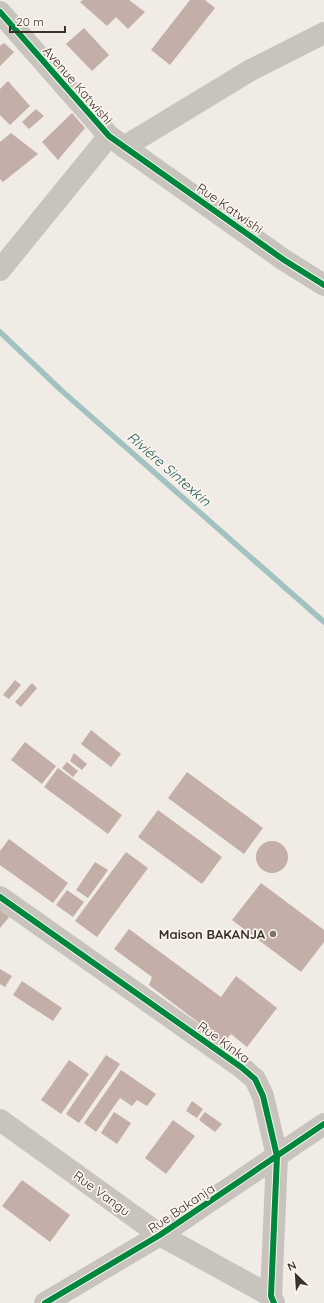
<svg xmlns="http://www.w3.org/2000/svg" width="324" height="1303" font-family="Quicksand,sans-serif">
  <rect width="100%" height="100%" fill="#f0ebe5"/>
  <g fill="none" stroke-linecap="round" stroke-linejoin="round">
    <path stroke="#a1c2c1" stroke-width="5.5" d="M0 332 62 391 324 622"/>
  </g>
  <path fill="#c3afa7" d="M83 0H129L145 12 128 29 116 17 107 26 80 2Z
    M190 0H205L215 8 170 65 151 50Z
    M84 28 109 55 92 71 66 44Z
    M4 43 14 52 0 66V46Z
    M8 81 30 106 10 125 0 115V89Z
    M36 109 44 116 29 129 22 122Z
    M72 113 85 128 58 160 42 142Z
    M11 133 38 154 3 182 0 179V142Z
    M15 680 21 685 9 699 3 695Z
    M32 683 37 688 21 707 15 702Z
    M91 730 121 754 111 767 81 744Z
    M25 742 56 766 42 784 11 760Z
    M74 753 87 764 82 770 70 761Z
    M67 762 78 771 73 777 62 768Z
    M58 768 122 815 108 834 44 787Z
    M187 772 263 828 244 854 168 798Z
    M158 810 222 857 202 884 138 837Z
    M9 839 68 883 53 903 0 865V851Z
    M256 857a16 16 0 1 1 32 0a16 16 0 1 1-32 0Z
    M126 852 148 868 97 937 75 921Z
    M95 862 108 870 88 898 76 890Z
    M261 883 324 930V942L301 972 232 920Z
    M67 890 84 902 73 917 56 905Z
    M0 907 10 916 0 928Z
    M129 929 221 997 236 976 277 1008 247 1047 231 1034 224 1042 149 985 152 977 114 949Z
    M0 969 12 976 5 987 0 984Z
    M22 981 62 1008 53 1021 13 995Z
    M106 1055 120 1064 79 1123 66 1114Z
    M69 1060 89 1074 61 1114 41 1100Z
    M121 1070 156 1094 147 1106 137 1100 132 1106 120 1098 96 1132 84 1123Z
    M192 1101 203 1109 197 1118 186 1111Z
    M114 1112 131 1123 117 1144 101 1133Z
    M205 1112 222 1124 215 1132 199 1120Z
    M173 1120 195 1136 166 1174 145 1158Z
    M22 1180 70 1215 50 1242 2 1206Z"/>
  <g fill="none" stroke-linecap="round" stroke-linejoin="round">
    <path stroke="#c9c3be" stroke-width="22" d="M0 12 109 136 284 260 324 285
      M124 147 251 70 324 33
      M0 270 109 136
      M0 897 241 1067 255 1079 263 1096 277 1156 271 1296 274 1303
      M0 1120 160 1235 271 1296
      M45 1303 160 1235 324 1124"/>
    <defs>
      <path id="cycleway" d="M0 12 109 136 284 260 324 285
        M0 897 241 1067 255 1079 263 1096 277 1156 271 1296 274 1303
        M45 1303 160 1235 324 1124"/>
    </defs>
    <use href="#cycleway" stroke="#fbf5ee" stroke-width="8"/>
    <use href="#cycleway" stroke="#00873e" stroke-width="6"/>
  </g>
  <circle fill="#7a716c" stroke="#fbf5ee" stroke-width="1.5" cx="273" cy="934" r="4"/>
  <g text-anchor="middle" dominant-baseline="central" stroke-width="3.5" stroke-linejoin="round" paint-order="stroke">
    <g font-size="13" fill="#3b302b" stroke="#fbf5ee">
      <text transform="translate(78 85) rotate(49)">Avenue Katwishi</text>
      <text transform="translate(230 208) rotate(35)">Rue Katwishi</text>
      <text transform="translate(224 1042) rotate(36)">Rue Kinka</text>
      <text transform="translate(102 1193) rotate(36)">Rue Vangu</text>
      <text transform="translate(181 1208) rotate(-34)">Rue Bakanja</text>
    </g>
    <g font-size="13" font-weight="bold" fill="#3b302b" stroke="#fbf5ee" text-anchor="end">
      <text x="265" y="934">Maison BAKANJA</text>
    </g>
    <g font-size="14" font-style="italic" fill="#1f5a5e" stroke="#fbf5ee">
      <text transform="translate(169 469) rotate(41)">Riviére Sintexkin</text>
    </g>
  </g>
  <g transform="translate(296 1275) rotate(335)" stroke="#fbf5ee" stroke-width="3" paint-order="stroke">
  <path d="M0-3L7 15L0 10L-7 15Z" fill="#3b302b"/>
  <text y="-6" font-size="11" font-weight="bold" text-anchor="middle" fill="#3b302b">N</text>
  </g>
  <path d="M10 26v6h55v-6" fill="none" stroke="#3b302b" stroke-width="2"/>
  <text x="16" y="26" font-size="12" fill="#3b302b" stroke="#fbf5ee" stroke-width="3" paint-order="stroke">20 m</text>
</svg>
